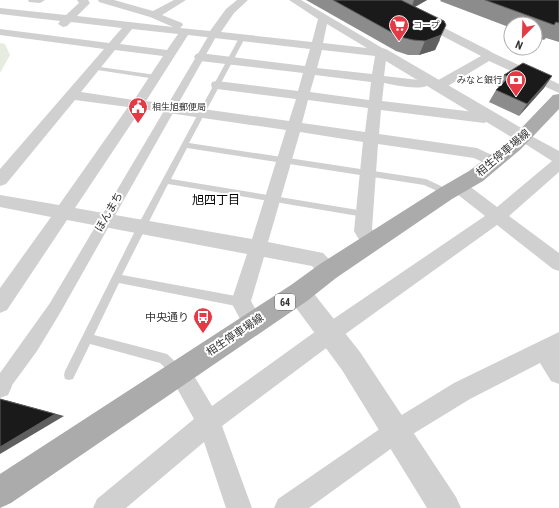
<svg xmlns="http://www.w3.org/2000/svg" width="559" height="508" font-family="'Roboto Condensed','Noto Sans JP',sans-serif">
  <rect width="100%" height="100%" fill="#fff"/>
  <path fill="#e6ecdf" d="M0 43 5 44 10 55 0 73Z"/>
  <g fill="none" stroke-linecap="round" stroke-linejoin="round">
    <path fill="#d0d0d0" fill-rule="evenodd" d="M242 36 245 38 189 143 426 179 441 186 449 194 448 196H442L435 190 424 185 187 148 171 179 364 211 368 214 364 217 168 184 122 275 241 297 244 299 246 302 244 305 241 307 119 283 94 335 167 354 182 368 183 372 182 376 178 377 174 376 160 363 90 344 73 379 69 380 65 379 64 375 65 371 138 225 239 38Z
      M93 66 156 75 159 77 156 79 91 69V67Z"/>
    <path fill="#d0d0d0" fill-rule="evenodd" d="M213 32 217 35 60 313 37 351 7 392 0 394V373L50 303 209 35Z"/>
    <path fill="#d0d0d0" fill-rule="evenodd" d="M28 0H45L40 3 29 2Z
      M77 0H88L90 3 77 16 173 27 150 17 99 2 98 0H114L153 11 174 0H186L162 15 182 23 183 25 180 28 210 31 226 9 237 0H248L234 13 221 32 312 42 318 19 289 0H301L384 49 387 52 384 76 419 80 428 77 432 78 434 81C426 93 396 85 384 83L382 101 483 113 489 112 494 113 496 116 494 119 484 123 381 110 379 134 477 148 498 158 501 162 498 166 493 167 474 158 378 144 372 229 382 242 379 247C367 252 360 242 354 231L363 142 300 132 268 242 323 253 335 265 337 271 335 277 328 279 321 277 312 266 264 257 251 301 263 323 260 330 253 333 246 330 231 302 247 254 67 220 7 310 0 313V288L51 217 0 207V195L59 205 128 107 75 100 6 184 0 186V169L104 49 0 35V29L109 43 122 28 71 22 67 26 63 27 58 24 60 21 0 14V8L66 15 79 3ZM327 24 367 48 323 43ZM132 29 178 34 167 50 120 44ZM188 35 310 49 305 66 200 53 196 54 194 57 196 60 200 61 303 73 298 91 217 81 212 82 211 85 212 88 217 89 296 99 289 121 146 101ZM115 50 163 56 134 100 81 92ZM322 50 375 56 372 74 317 68ZM315 75 371 82 369 100 310 92ZM308 100 368 108 365 132 302 123ZM141 109 286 130 252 239 75 208Z
      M376 0H389L488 50 493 53 559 84V93L489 61 443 89H433L432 86 433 83 481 56 377 2Z
      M524 132 559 151V172L509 216 559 253V271L553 269 497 225 337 340 222 426 252 508H226L204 442 126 508H93L97 499 194 419 168 372 171 364 179 361 187 364 212 406 323 326 485 216 452 190 450 186 452 182 458 180 464 182 497 207 552 161 519 140 517 137 519 134Z
      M559 332V384L551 381 540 363 470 399 403 440 309 508H274L278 499 387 424 454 383Z
      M0 375 9 378 12 386 8 395 0 398Z"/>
    <path fill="#d0d0d0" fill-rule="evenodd" d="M381 48 386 49 530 133 533 137 530 141 524 143 518 141 376 55 374 52 376 49Z
      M299 282 307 285 360 352 456 497 461 508H427L342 370 291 301 287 293 291 285Z"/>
    <path fill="#ababab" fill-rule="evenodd" d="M559 94V109L521 149 483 181 452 199 336 278 307 301 11 503 0 508V474L291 285 320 264 438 189 469 171 509 141 553 95Z"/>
  </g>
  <path fill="#8c8c8c" d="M306 0H427L415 7 440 40 435 50 419 55H408L396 51Z
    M441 0H559V42L546 38 544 40 535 37V24H511V28L440 1Z
    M504 75 552 76 544 88 519 116 489 102 496 90 499 87 497 86Z"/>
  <path fill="#5f5f5f" d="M414 0H427L411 9Z
    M446 25 435 50 419 55 425 41Z
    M552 76 544 88 519 116 527 104Z
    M0 399 9 401 64 416 0 454Z"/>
  <path fill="#1a1a1a" stroke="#5f5f5f" d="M333 0H401L444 21 446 25 441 35 425 41 413 40 400 37Z
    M485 0H559V23L556 22 554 25Z
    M523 63 552 76 527 104 496 90 509 77 504 75Z
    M0 399 55 414 0 447Z"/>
  <defs>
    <symbol id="supermarket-pin" viewBox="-11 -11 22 30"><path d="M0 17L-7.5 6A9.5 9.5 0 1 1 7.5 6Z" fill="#e63946" stroke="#fff"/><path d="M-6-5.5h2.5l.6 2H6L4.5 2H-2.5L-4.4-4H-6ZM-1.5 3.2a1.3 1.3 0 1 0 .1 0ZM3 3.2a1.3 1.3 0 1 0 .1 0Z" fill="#fff"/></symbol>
    <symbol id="bank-pin" viewBox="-11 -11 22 30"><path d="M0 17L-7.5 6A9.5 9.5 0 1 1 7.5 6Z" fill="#e63946" stroke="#fff"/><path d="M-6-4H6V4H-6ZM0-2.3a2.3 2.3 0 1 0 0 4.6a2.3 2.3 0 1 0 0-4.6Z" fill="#fff"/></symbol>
    <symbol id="civic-pin" viewBox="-11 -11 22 30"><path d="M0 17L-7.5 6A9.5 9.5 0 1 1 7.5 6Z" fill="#e63946" stroke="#fff"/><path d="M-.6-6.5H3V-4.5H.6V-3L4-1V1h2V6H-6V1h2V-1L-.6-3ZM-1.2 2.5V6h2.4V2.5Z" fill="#fff"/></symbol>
    <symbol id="bus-pin" viewBox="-11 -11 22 30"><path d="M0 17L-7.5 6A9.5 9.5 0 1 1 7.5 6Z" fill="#e63946" stroke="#fff"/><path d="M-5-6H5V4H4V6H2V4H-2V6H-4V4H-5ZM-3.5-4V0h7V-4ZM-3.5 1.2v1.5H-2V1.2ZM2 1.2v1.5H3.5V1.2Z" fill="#fff"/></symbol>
  </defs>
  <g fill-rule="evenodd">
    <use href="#supermarket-pin" x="388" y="14" width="22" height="30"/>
    <use href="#bank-pin" x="505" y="69" width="22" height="30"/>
    <use href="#civic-pin" x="127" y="96" width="22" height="30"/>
    <use href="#bus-pin" x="192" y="306" width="22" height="30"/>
  </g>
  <g text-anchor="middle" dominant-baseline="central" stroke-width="4" stroke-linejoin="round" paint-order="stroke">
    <g font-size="9" fill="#333" stroke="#fff" text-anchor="start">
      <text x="413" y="25">コープ</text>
      <text x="502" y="80" text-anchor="end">みなと銀行</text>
      <text x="152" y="107">相生旭郵便局</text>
    </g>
    <rect fill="#fff" stroke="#707070" stroke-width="1" x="275" y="294" width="20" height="16" rx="3"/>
    <g font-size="10" font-weight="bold" fill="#333">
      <text x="285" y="302">64</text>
    </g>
    <g font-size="11" fill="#333" stroke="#fff">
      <text transform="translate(503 153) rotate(-40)">相生停車場線</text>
      <text transform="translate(109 212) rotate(-60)">ほんまち</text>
      <text transform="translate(235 335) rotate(-34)">相生停車場線</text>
    </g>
    <g font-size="11" fill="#333" stroke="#fff" text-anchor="end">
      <text x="189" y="317">中央通り</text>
    </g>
    <g font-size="12" fill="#000" stroke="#fff">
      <text x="216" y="200">旭四丁目</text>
    </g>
  </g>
  <g transform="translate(523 36) rotate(203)"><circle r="19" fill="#ffffff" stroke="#adadad"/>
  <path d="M0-3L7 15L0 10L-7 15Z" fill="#e63946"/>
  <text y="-6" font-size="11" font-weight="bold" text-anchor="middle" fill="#333333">N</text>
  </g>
</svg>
